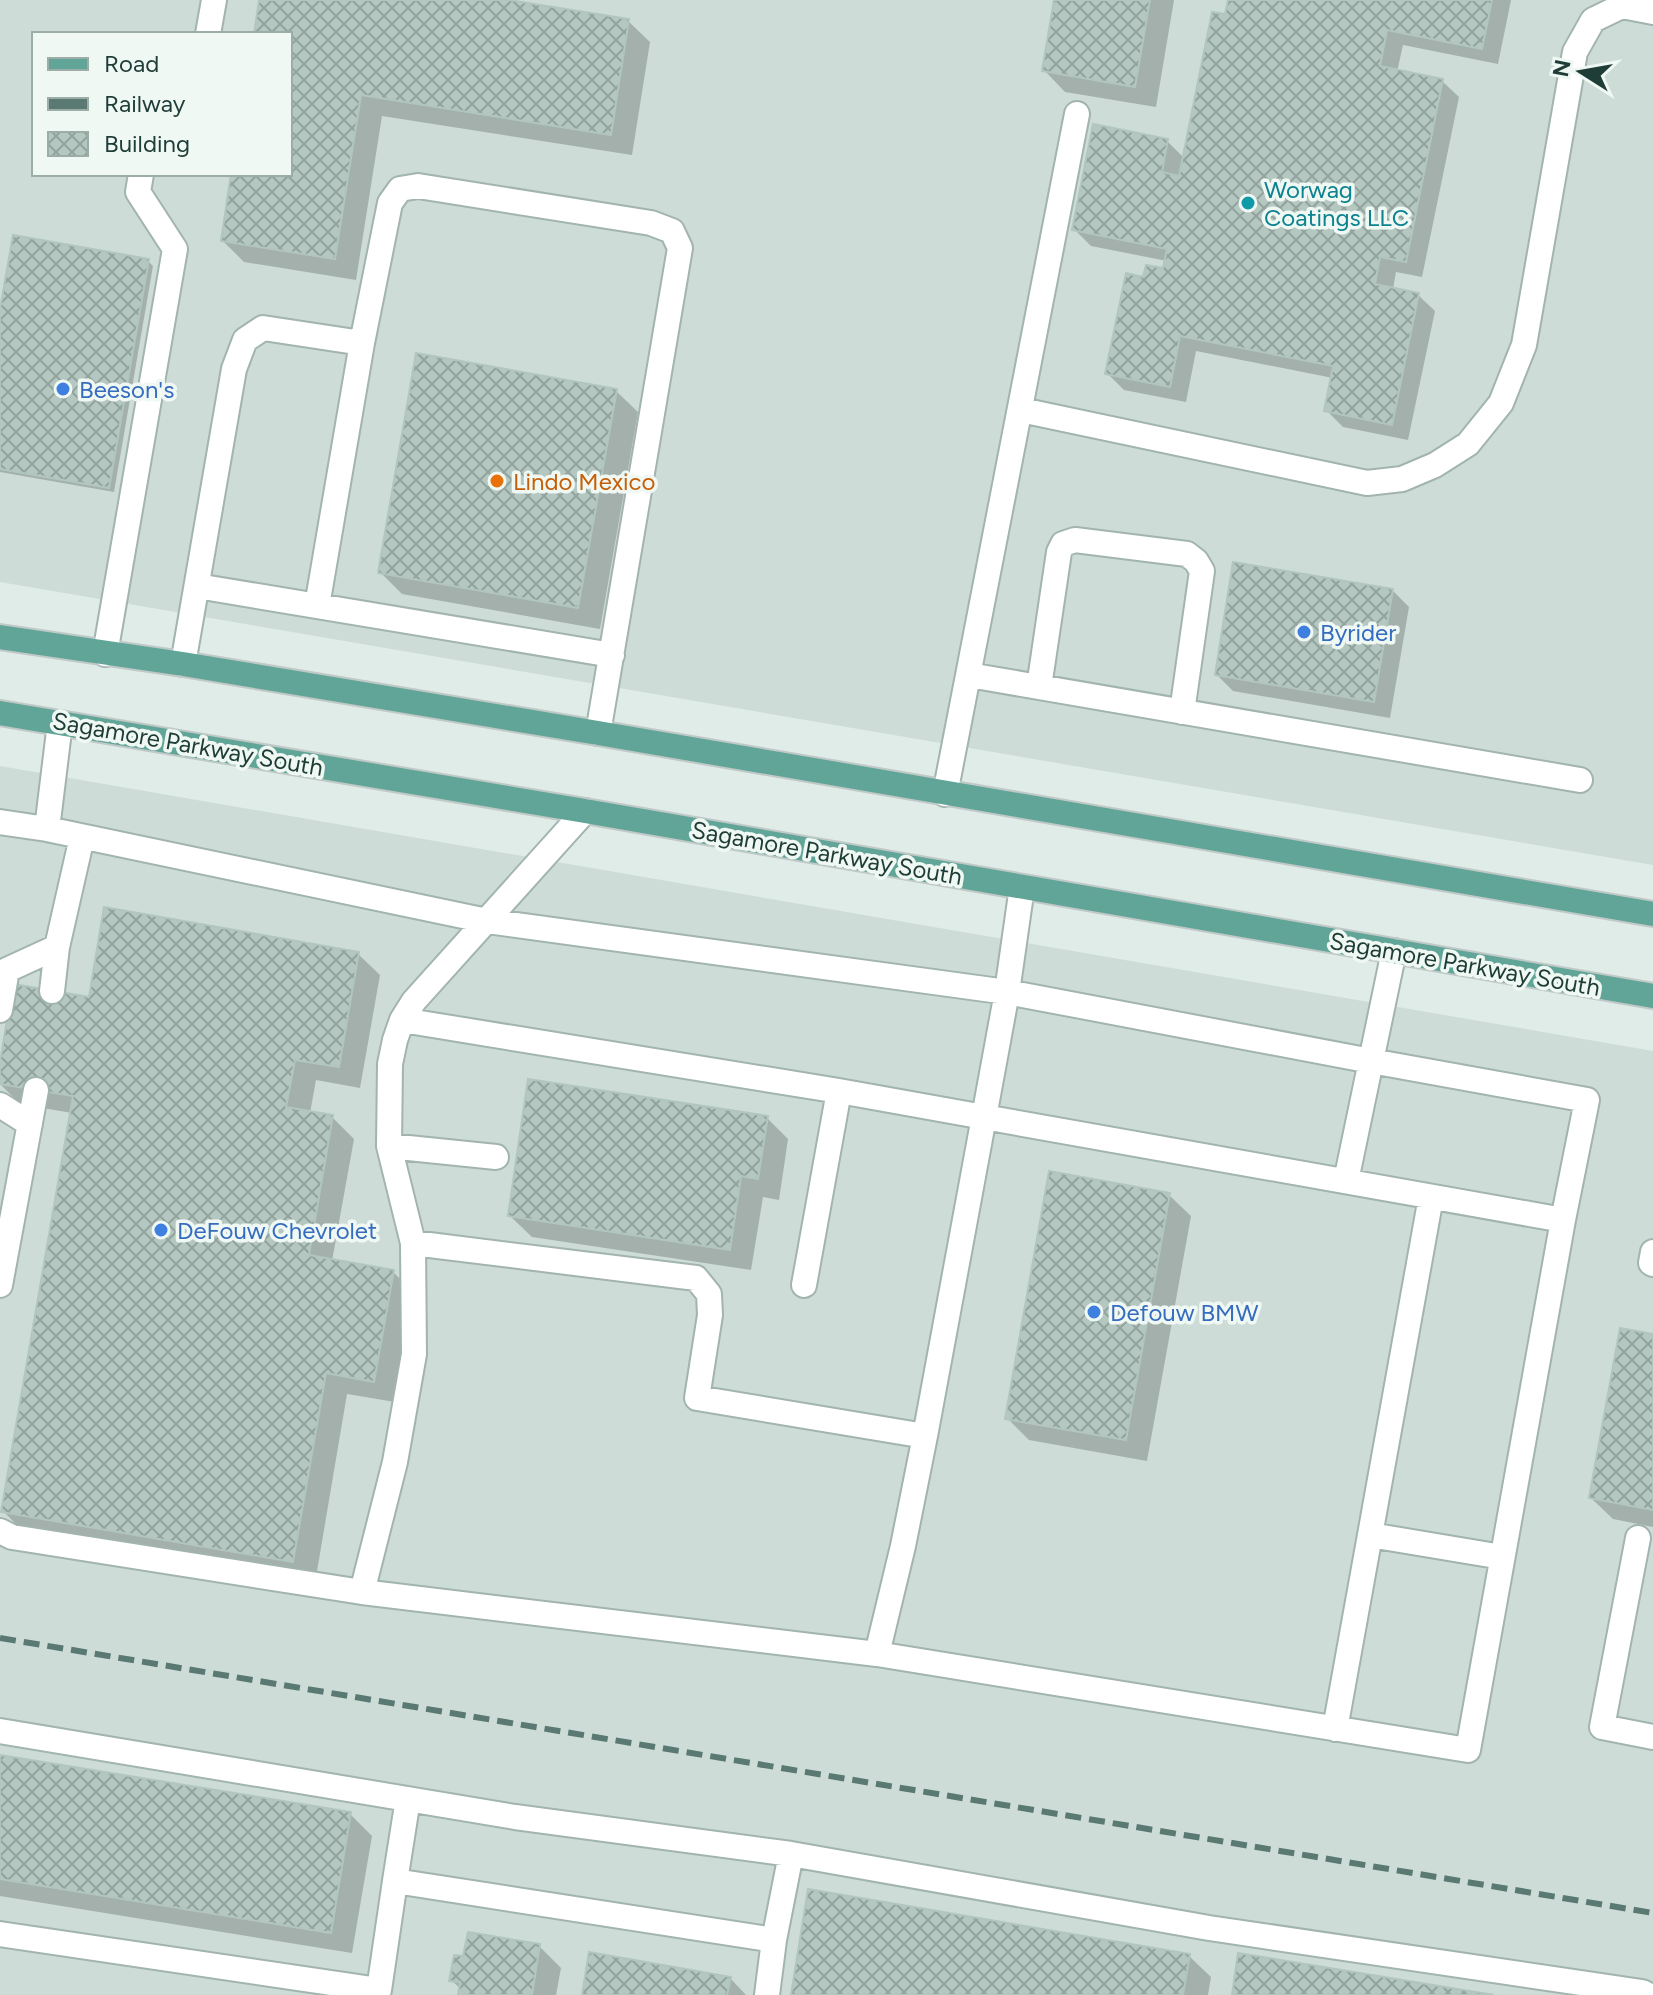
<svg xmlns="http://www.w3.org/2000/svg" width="1653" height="1995" font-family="Figtree,sans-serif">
  <defs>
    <pattern id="building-cross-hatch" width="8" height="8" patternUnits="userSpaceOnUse" patternTransform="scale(2)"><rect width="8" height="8" fill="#b4c7c0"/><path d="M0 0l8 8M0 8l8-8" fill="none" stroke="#92a39d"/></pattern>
  </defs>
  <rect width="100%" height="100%" fill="#dfece7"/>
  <path fill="#cddcd6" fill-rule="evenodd" d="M0 0H1653V865L0 582ZM34 34H290V174H34Z
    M0 766 1653 1051V1995H0Z"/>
  <path fill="#0003" d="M261 0H497L628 21 650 42 632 155 382 116 356 280 244 262 223 241 233 174H290V34H256Z
    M1056 0H1174L1156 107 1065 92 1044 70Z
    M1230 0H1511L1498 64 1403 45 1397 72 1442 81 1459 97 1422 277 1396 272 1393 289 1418 295 1435 311 1408 440 1343 427 1326 410 1333 378 1196 351 1186 402 1124 390 1108 374 1145 279 1164 270 1167 261 1091 246 1074 229 1167 141 1184 158 1227 17Z
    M148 261 153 266 114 492 0 472V320Z
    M616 391 638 412 600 629 402 594 380 572Z
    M1392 590 1409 607 1390 718 1233 691 1217 675Z
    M358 954 380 975 360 1088 316 1080 310 1113 332 1117 354 1139 332 1261 393 1272 415 1293 395 1402 347 1394 315 1583 25 1533 3 1511 72 1113 20 1104 0 1084V1073L90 999Z
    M767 1118 788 1139 779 1200 763 1197 751 1270 532 1237 510 1216Z
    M1169 1195 1191 1216 1147 1461 1029 1440 1007 1418Z
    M1653 1336V1527L1613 1519 1591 1498Z
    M0 1757 350 1814 372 1836 352 1953 0 1896Z
    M539 1946 561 1968 556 1995H460L461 1989 451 1980Z
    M1189 1956 1211 1977 1208 1995H793Z
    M730 1978 746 1995H584Z"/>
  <path fill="url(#building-cross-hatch)" stroke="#b1c6be" stroke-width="2" d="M259 0H509L629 19 611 135 361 95 335 259 221 241 231 174H290V34H254Z
    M1054 0H1150L1135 87 1042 71Z
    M1228 0H1492L1482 49 1387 30 1380 66 1443 79 1406 262 1380 257 1375 284 1419 293 1392 425 1324 411 1333 366 1180 336 1170 387 1105 374 1126 273 1143 277 1146 265 1163 268 1167 249 1072 230 1093 124 1168 139 1162 172 1179 176 1212 12 1225 14Z
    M13 235 149 259 109 488 0 469V309Z
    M416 353 617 389 578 608 378 573Z
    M1233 562 1393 589 1374 702 1215 675Z
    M104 907 359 952 339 1067 295 1060 286 1107 333 1115 309 1255 394 1270 374 1382 326 1373 293 1562 1 1512 73 1096 0 1084V1062L13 984 89 997Z
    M528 1079 768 1116 758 1179 741 1176 730 1250 508 1216Z
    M1049 1171 1170 1193 1126 1440 1005 1419Z
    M1620 1328 1653 1334V1510L1589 1498Z
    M0 1755 351 1812 331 1933 0 1879Z
    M808 1889 1190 1954 1183 1995H791Z
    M468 1932 540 1944 532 1995H458L460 1982 449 1981 454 1955 463 1956Z
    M589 1952 731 1977 727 1995H582Z
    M1238 1953 1494 1995H1232Z"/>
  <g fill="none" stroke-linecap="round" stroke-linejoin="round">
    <defs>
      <path id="service" d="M208 34 214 0
        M1021 410 1367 483 1402 479 1435 465 1468 444 1501 403 1524 345 1575 52 1593 20 1622 6 1653 12
        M197 586 612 655
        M317 606 362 343 390 203 400 189 418 186 651 223 672 231 680 248 598 733
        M105 654 175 249 138 192 141 174
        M183 664 234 369 245 340 263 328 362 343
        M969 675 1580 780
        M1039 687 1059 552 1063 544 1075 540 1187 554 1196 561 1202 571 1182 712
        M60 723 47 829 487 921 1007 992 1371 1061 1346 1181
        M945 794 1077 114
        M0 822 47 829
        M52 991 57 947 82 837
        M0 1010 7 970 57 947
        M402 1020 839 1091 984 1117 1007 992 1022 887
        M0 1105 30 1124
        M389 1146 496 1157
        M413 1243 696 1278 709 1294 710 1315 697 1398 925 1436 903 1546 877 1654 362 1592 395 1462 414 1354 413 1243 389 1146 390 1064 395 1040 402 1020 414 1001 585 811
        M1653 1252 1651 1263 1653 1264
        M0 1285 36 1090
        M804 1285 839 1091
        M925 1436 984 1117 1563 1220 1587 1100 1371 1061 1394 951
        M0 1531 12 1537 362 1592
        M1370 1535 1502 1557
        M1638 1538 1602 1727 1653 1737
        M877 1654 1468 1750 1563 1220
        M1335 1729 1431 1197
        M0 1731 515 1817 791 1854 1209 1928 1642 1992 1648 1995
        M395 1881 408 1799
        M0 1934 379 1990 395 1881 774 1940 767 1995
        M774 1940 791 1854"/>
      <path id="primary" d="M0 637 183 664 598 733 1653 914
        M0 713 585 811 1653 996"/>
    </defs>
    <use href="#service" stroke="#a2b4af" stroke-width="28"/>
    <use href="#primary" stroke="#c0c9c7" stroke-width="28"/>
    <use href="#service" stroke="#fff" stroke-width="24"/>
    <use href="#primary" stroke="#60a597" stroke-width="24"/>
    <path stroke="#597972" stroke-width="6" stroke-dasharray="16 8" stroke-linecap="butt" d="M0 1638 1653 1913"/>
  </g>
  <circle fill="#0f9aa8" stroke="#f0f8f4" stroke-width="3" cx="1248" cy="203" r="8"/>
  <g fill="#3f7fe0" stroke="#f0f8f4" stroke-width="3">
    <circle cx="63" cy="389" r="8"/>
    <circle cx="1304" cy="632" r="8"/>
    <circle cx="161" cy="1230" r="8"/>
    <circle cx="1094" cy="1312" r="8"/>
  </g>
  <circle fill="#e8710a" stroke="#f0f8f4" stroke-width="3" cx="497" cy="481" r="8"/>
  <g text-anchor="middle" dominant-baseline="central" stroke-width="7" stroke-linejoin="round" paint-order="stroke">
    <g font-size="24" fill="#0d838f" stroke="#f0f8f4" text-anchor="start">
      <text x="1264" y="189">Worwag<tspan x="1264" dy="28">Coatings LLC</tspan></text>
    </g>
    <g font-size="24" fill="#366cbe" stroke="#f0f8f4" text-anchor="start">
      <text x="79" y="389">Beeson's</text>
      <text x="1320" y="632">Byrider</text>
      <text x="177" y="1230">DeFouw Chevrolet</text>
      <text x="1110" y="1312">Defouw BMW</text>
    </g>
    <g font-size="24" fill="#c56008" stroke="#f0f8f4" text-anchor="start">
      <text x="513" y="481">Lindo Mexico</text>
    </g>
    <g font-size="24" fill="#1f3d37" stroke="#f0f8f4">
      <text transform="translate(188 744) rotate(10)">Sagamore Parkway South</text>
      <text transform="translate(827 853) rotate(10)">Sagamore Parkway South</text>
      <text transform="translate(1465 964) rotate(10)">Sagamore Parkway South</text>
    </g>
  </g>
  <rect x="32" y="32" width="260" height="144" fill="#f0f8f4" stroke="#9cada8" stroke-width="2"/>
  <rect x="48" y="58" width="40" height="12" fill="#60a597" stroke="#9cada8" stroke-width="2"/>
  <text x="104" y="72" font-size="24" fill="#1f3d37">Road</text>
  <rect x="48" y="98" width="40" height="12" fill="#597972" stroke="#9cada8" stroke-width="2"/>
  <text x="104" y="112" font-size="24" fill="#1f3d37">Railway</text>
  <rect x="48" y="132" width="40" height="24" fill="url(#building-cross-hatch)" stroke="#9cada8" stroke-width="2"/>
  <text x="104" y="152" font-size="24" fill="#1f3d37">Building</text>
  <g transform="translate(1581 72) rotate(281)" stroke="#f0f8f4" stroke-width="6" paint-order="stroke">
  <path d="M0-6L14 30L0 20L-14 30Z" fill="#1f3d37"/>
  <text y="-12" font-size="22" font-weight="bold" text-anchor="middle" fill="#1f3d37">N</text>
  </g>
</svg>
